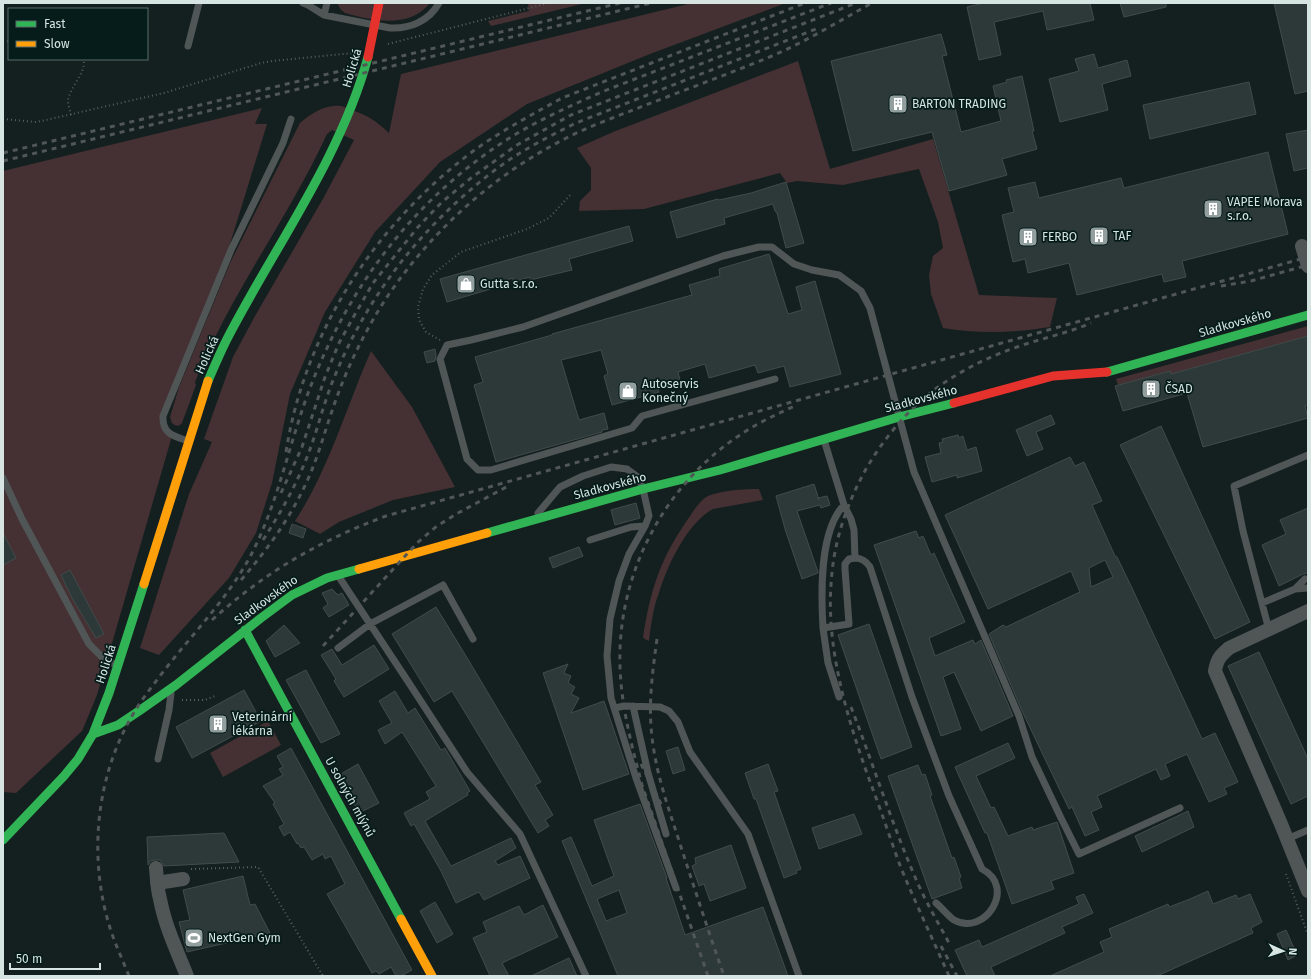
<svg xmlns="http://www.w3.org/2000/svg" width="1311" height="979" font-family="'Fira Sans',sans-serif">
  <rect width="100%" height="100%" fill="#14201f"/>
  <path fill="#453033" d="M337 3H430C409 29 373 21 345 13L341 10Z
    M528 3H586L491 26 488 21 529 11Z
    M692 3H786L650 54 527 104 440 162 375 232 325 312 290 394 272 483 256 533 229 578 159 655 140 648 189 494 212 442 204 439 233 357 255 316 324 197 354 140 332 130 327 134C288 219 230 294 195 382L196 385 182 423C179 427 175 426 172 423L170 417 179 387 230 263 300 123C310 114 326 104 340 106 344 106 348 109 352 110 369 116 376 121 389 133L401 74Z
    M798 61 830 169 933 139 979 295 1057 298 1050 327C1014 333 978 334 943 328L931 294 929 275 933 256 943 248 938 222 919 169 843 185 797 181 787 183 780 173 644 209 579 211 580 201 591 190V168L577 148 613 132Z
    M262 108 255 124H267L222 270 163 416 172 436 97 695 82 731 16 793 3 792V171Z
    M1308 326V336L1182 371 1171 375 1169 371 1118 385 1116 379Z
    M371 351 412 407 455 487 393 500 339 522 320 534 295 521C329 469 346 408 371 351Z
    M759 489 763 500 713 509C687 523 667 566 659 593 653 608 651 625 649 641L643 638C650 591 660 559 688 519 692 513 701 499 708 496 723 490 743 489 759 489Z
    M268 721 281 745 223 777 210 753Z"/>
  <path fill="#2d3938" stroke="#414b4a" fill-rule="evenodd" d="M984 3H1090L1094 20 1047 30 1043 11 994 22 1001 55 979 60 967 7Z
    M1120 3H1166V7L1124 17Z
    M1274 3H1308V91L1295 94Z
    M941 34 947 55 942 56 961 132 1001 121 993 86 1007 82 1006 80 1022 76 1034 131H1032L1037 149 1002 159 1007 175 949 191 932 132 853 151 831 61Z
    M1094 54 1098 68 1127 60 1131 76 1102 84 1108 110 1060 122 1049 79 1079 71 1075 59Z
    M1249 82 1256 114 1150 139 1143 105Z
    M1308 130V168L1294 171 1286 134Z
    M1268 152 1288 234 1182 261 1186 277 1164 282 1162 274 1077 295 1069 263 1028 273 1025 259 1013 262 1002 215 1014 212 1008 188 1035 182 1039 198 1121 178 1124 188Z
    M786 182 804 243 786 248 777 213 775 211 773 204 724 218 725 224 677 238 670 212 718 199 719 200 751 193Z
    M629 226 633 241 569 259 572 270 530 280V277L513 282V278L493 284 494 288 447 302 440 279Z
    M769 254 788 314 802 310 796 287 815 281 841 374 790 387 784 366 758 373 755 365 709 378 705 364 678 372 680 380 657 386 659 392 612 405 604 376 608 374 601 350 561 360 579 420 604 413 608 429 602 430V432L496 462 474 385 483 382 475 357 552 335V334L692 295 689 285 720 276 719 269Z
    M1308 336V405L1305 406 1308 418 1203 447 1187 393 1123 411 1115 386 1170 371 1171 374Z
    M435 349 436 355 435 361 427 363 424 352Z
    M1051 415 1055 424 1036 432 1043 449 1027 456 1016 430Z
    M1161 426 1250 622 1215 639 1120 445Z
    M958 435 959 438 963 436 967 450 976 447 982 471 957 478V475L932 482 925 457 941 453 939 443 943 442 942 439Z
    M1070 457 1075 466 1084 462 1102 501 1092 505 1115 556 1117 557 1132 588 1202 739 1215 733 1238 782 1224 788 1227 794 1209 802 1187 754 1165 764 1170 776 1161 780 1156 769 1097 796 1102 807 1091 812 1099 830 1085 836 1072 807 1069 809 1022 711 989 634 1003 625 1006 627 1080 592 1071 571 988 609 945 515ZM1105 560 1113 577 1091 587 1089 568Z
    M814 484 819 500 818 498 827 496 830 505 821 508 820 505 797 511 818 572V573L802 579 785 529 776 496Z
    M636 503 640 518 615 525 611 510Z
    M1308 508V573L1303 574 1279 586 1262 545 1286 534 1280 520Z
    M292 524 306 529 303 538 289 533Z
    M916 531 919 538 923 536 931 555 934 553 965 622 929 638 935 656 973 640 975 644 981 640 1013 716 981 731 954 672 943 677 961 729 941 736 874 545Z
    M3 533 16 558 3 565Z
    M579 547 583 556 553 568 549 558Z
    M70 570 104 634 96 638 72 598 61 575Z
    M332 589 338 595 342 593 349 605 329 617 323 608 328 604 322 593Z
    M436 607 469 661 541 782 535 785 553 815 545 820 549 826 538 833 452 691 434 702 392 634Z
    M869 624 912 747 881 759 838 635Z
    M284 625 300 643 275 657 266 641Z
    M374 645 389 669 344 697 334 681 336 679 321 655 332 649 342 665Z
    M1259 652 1308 759V796L1291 804 1228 666Z
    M568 664 564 673 571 676 568 683 575 687 571 694 579 698 571 713 604 701 629 774 583 790 543 673Z
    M306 670 340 734 321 743 286 680Z
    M244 690 261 721 192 758 176 727Z
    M395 691 408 713 415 708 441 750 445 748 470 791 467 793 468 795 425 821 451 866 511 838 516 848 495 861 498 865 520 856 530 878 484 900 479 892 456 903 441 871 414 824 411 826 404 813 430 799 426 792 436 786 402 732 385 744 378 730 392 723 379 701Z
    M1008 743 1015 758 976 776 991 808 994 807 1008 836 1032 827 1033 830 1057 822 1074 873 1051 881 1054 889 1012 904 987 833H985L955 767Z
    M678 747 685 770 673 774 666 751Z
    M291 748 412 970 401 976H396L391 967 379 974 376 971 372 973 327 894 345 884 331 856 325 859 323 854 312 860 304 847 301 848 298 843 297 844 290 832 284 836 279 827 284 824 273 804 275 803 263 786 283 775 279 769 283 767 277 756Z
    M358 764 379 803 359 813 339 775Z
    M768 764 778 791 774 792 801 869 796 871 797 873 784 878 756 799H754L745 773Z
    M918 765 922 775 925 774 932 795 930 796 952 858 954 857 961 877 959 878 962 888 932 899 888 776Z
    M640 804 667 878H666L685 935 763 907 788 976H618L562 841 571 837 592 886 614 876 594 820ZM619 890 627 913 606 921 597 899Z
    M1188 811 1194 827 1142 852 1135 836Z
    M854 814 862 834 819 849 812 828Z
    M224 833 239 862 164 866 160 860H156L151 861 148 865 147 837Z
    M731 845 746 888 710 901 704 884 699 886 692 866 696 864 695 858Z
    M243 876 250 905 255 904 270 933 187 952 179 922 190 920 183 890Z
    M1208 891 1213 904 1236 895 1238 899 1250 894 1262 922 1251 928 1253 933 1157 976H1050L1104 952 1100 942 1112 937 1109 929 1168 904 1169 907 1190 899Z
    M1084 894 1093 913 1062 927 1065 933 991 967 995 976H967L955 950 979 940 982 947 1079 904 1076 897Z
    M435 902 453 934 437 943 420 911Z
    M543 905 558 937 502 963 509 976H490L473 938 487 932 483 922 519 906 524 915Z
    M1286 930 1297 955 1288 960 1277 934Z
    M569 958 577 976H531Z"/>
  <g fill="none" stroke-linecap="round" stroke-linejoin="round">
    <path stroke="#575e5d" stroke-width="2" stroke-dasharray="1 3" stroke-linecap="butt" d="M3 42 9 41
      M388 44 549 3
      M71 115C70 110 68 105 68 100 70 87 88 70 83 59
      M3 119 36 122 46 120 164 93 261 63 272 61 353 53
      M440 340 426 332 419 320 418 307 423 289 432 275 461 252 527 229 549 218 572 193
      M182 700H205L215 696
      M191 869 258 867 323 976
      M1286 874 1308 935"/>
    <path stroke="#505656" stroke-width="7" d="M303 3 308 5 324 15 390 28C410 29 429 21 439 3
      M324 15 327 3
      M188 46 199 3
      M775 379 642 416 632 428 491 470H478L467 459 440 359 447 345 471 340 523 327 723 256 759 247H772L794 264 812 270 839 275 861 291 870 308 914 472 1019 716 1032 757 1061 818 1079 854 1180 808
      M824 440 844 505 851 519 854 530 855 558C862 558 866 561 870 567L912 697 949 796 982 869C1017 887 985 937 954 920 948 916 942 908 936 903
      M188 441C174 436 162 434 163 416L231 250 283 143 291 119
      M3 478 22 519 89 644 102 657 116 665
      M538 513 560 487 583 476 611 467 627 469 638 477 643 489 649 516 645 526 629 554 619 581 610 619 607 656 611 698 636 778 676 888
      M590 540 631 527 645 526
      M339 577 409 683 467 772 520 834 586 976
      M1295 589 1308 588
      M1262 603 1295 589 1305 579
      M823 628C821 594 819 531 844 505
      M1269 630 1243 531 1234 486 1308 455
      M338 648 370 624 443 585 473 639
      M839 697 828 663 823 628 849 624 845 569V564L849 559 855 558
      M633 706 648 773 666 834
      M615 708 624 706 660 707 669 711 678 722 690 752 748 834 799 976
      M158 759 169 710 171 693
      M1287 839 1308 830"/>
    <path stroke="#505656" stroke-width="14" d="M1302 246 1308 266
      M1308 611 1229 648C1220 656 1217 659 1215 671L1281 824 1308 891
      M156 868C157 878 157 888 160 899 165 926 177 951 187 976
      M157 883 183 879"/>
    <path stroke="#30b455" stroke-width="9" d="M1107 372 1308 315
      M208 381C214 367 220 353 227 339 275 246 340 159 368 57
      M487 533 643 489 720 470 899 417 954 403
      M245 630 401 919
      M93 734 118 725 139 711 176 685 261 618 292 595 327 578 359 569
      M3 840 64 776 78 759 93 734 109 693 144 584"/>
    <path stroke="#ff9f0a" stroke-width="9" d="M359 569 487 533
      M144 584 208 381
      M401 919 432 976"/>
    <path stroke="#e5322d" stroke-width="9" d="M368 57 379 3
      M954 403 1053 376 1107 372"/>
    <path stroke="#505756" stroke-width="3" stroke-dasharray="5 5" stroke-linecap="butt" d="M3 153 620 3
      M3 161 651 3
      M1221 286 1251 281 1308 265
      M286 452C305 330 377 222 476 149 503 130 533 114 562 98L805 3
      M281 493 302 447 325 377 339 343 354 316 373 283 418 227 442 202 471 178 517 145 571 115 856 3
      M263 540C281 512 297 484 309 452 318 428 324 402 334 378 368 294 423 225 495 170 520 151 548 137 576 123L816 29
      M241 580C268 549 291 517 308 479 318 457 324 434 332 411 346 369 365 330 389 294 432 232 488 180 555 144 580 130 607 120 633 110 679 92 726 75 772 56 807 41 839 21 872 3
      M212 620C265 572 319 541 386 516L1308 257
      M657 639C653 668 649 697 651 726 654 770 668 806 681 847 695 890 709 933 724 976
      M323 646 417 543 437 526 458 513 510 485
      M851 707C874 766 893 828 919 886 928 906 939 924 949 943
      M641 764 663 808
      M941 946 957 976
      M129 976C123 961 116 946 111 931 88 861 95 779 132 716 140 702 150 689 160 676 191 635 227 600 251 555 277 505 288 449 307 396 346 289 414 198 511 137 541 119 572 105 604 91L831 3
      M708 976 642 785C632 747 621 706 620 666 617 572 666 481 746 431 762 421 779 413 797 405
      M949 976C933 940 916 904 901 868 892 844 884 819 875 795 851 731 826 654 831 585 833 544 846 505 866 469 884 438 909 408 938 387 965 368 994 354 1026 344 1048 337 1070 332 1091 323"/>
  </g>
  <defs>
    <symbol id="building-square" viewBox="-11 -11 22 22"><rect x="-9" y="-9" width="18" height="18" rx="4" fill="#929f9e" stroke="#051c1a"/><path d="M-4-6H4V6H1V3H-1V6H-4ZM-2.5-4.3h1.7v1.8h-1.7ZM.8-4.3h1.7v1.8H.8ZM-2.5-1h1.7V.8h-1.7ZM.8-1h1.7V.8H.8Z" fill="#fff"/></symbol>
    <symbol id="shop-square" viewBox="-11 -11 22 22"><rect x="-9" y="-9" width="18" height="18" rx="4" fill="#929f9e" stroke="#051c1a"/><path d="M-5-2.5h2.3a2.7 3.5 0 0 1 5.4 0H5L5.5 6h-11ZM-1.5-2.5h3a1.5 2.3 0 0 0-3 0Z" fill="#fff"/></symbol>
    <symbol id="stadium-square" viewBox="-11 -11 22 22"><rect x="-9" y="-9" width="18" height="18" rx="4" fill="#929f9e" stroke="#051c1a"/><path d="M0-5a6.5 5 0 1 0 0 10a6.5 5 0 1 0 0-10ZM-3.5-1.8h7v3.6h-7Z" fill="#fff"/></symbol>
  </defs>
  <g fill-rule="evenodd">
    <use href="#building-square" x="887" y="93" width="22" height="22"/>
    <use href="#building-square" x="1202" y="198" width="22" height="22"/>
    <use href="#building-square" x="1088" y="225" width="22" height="22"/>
    <use href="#building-square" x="1017" y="226" width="22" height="22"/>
    <use href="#shop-square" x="455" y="273" width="22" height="22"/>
    <use href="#building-square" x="1140" y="378" width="22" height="22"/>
    <use href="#shop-square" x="617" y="380" width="22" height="22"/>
    <use href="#building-square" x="207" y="713" width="22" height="22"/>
    <use href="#stadium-square" x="183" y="927" width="22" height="22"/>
  </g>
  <g text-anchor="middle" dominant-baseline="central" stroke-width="3.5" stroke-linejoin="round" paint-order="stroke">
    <g font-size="12" fill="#d6e4e2" stroke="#051c1a">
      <text transform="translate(352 68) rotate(-73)">Holická</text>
      <text transform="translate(1235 323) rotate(-16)">Sladkovského</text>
      <text transform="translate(207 355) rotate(-66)">Holická</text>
      <text transform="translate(921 399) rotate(-15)">Sladkovského</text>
      <text transform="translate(610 486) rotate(-15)">Sladkovského</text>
      <text transform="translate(266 600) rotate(-36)">Sladkovského</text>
      <text transform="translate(106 664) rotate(-72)">Holická</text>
      <text transform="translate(350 797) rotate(61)">U solných mlýnů</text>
    </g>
    <g font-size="12" fill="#d6e4e2" stroke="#051c1a" text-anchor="start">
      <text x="912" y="104">BARTON TRADING</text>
      <text x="1227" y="202">VAPEE Morava<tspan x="1227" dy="14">s.r.o.</tspan></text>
      <text x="1113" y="236">TAF</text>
      <text x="1042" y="237">FERBO</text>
      <text x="480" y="284">Gutta s.r.o.</text>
      <text x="642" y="384">Autoservis<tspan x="642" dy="14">Konečný</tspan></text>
      <text x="1165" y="389">ČSAD</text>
      <text x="232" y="717">Veterinární<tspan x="232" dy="14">lékárna</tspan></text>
      <text x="208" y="938">NextGen Gym</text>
    </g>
  </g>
  <rect width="1311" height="979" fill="none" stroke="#d6e4e2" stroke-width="8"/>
  <rect x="8" y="8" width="140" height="52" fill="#051c1a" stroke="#596c6a"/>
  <rect x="16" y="21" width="20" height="6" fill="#30b455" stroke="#596c6a"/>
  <text x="44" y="28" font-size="12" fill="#d6e4e2">Fast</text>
  <rect x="16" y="41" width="20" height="6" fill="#ff9f0a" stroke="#596c6a"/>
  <text x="44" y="48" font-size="12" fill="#d6e4e2">Slow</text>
  <g transform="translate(1283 951) rotate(93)" stroke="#051c1a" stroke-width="3" paint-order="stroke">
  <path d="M0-3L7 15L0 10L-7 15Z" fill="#d6e4e2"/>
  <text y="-6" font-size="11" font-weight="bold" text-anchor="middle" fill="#d6e4e2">N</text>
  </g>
  <path d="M10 963v6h90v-6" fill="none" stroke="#d6e4e2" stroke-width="2"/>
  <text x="16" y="963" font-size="12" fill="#d6e4e2" stroke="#051c1a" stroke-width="3" paint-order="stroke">50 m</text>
</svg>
